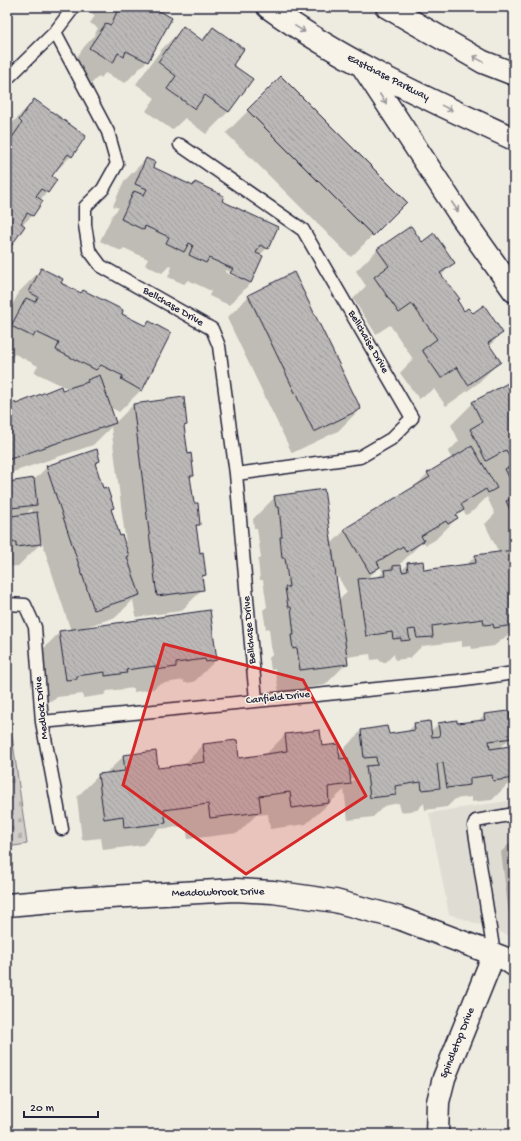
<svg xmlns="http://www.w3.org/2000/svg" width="521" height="1141" font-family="'Gochi Hand',sans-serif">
  <defs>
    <pattern id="cemetery-stones" width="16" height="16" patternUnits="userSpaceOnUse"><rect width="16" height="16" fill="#d1cdc9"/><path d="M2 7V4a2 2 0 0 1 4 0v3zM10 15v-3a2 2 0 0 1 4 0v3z" fill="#b3b0ae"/></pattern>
    <pattern id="building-back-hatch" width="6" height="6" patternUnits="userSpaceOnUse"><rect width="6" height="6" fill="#bbb8b7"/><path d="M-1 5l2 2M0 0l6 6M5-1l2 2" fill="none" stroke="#a09e9e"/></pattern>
  </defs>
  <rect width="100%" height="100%" fill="#eeebe1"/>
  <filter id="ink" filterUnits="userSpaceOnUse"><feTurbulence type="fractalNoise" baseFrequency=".025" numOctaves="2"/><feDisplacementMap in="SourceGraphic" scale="8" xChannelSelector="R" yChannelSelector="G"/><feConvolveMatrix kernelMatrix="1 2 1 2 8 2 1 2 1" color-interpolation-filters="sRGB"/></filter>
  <g filter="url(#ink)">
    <path fill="#dfdcd4" d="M514 800V937L449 914 429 813Z"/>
    <path fill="url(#cemetery-stones)" stroke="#7a7882" d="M7 714H9L27 844 7 847Z"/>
    <path fill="#0003" fill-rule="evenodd" d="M92 7H151L147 61 125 83 105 73 101 78 99 76 90 85 68 70 84 47 94 36 98 28 90 23 95 16 90 11Z
      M183 28 201 40 213 28 231 65 251 79 228 112 206 134 185 118 172 130 146 111 155 98 136 84 161 50Z
      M281 78 406 202 351 257 226 133Z
      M34 100 71 156 51 176 56 180 40 200 42 201 32 216 22 225 7 250V129Z
      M146 159 152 168 192 186 195 183 221 201 267 248 259 256 251 283 229 305 209 296 211 291 188 280 184 284 168 277 172 267 169 266 162 273 145 265 148 259 124 248 121 251 100 241 113 214 119 208 113 206 124 181ZM226 270 235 274V277L225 272Z
      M421 243 453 263 441 276 459 299 456 301 464 312 472 315 502 333 489 346 499 362 477 384 446 406 434 389 419 399 400 373 413 359 390 325 376 334 353 299 366 286 356 271 378 249Z
      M41 270 59 283 80 294 83 291 120 314 145 326 149 322 141 390 119 412 110 407 115 423 133 405 186 425 183 428 187 455 193 475 190 478 193 505 199 524 195 528 199 554 205 575 202 578 203 589 181 611 136 617 133 600 116 617 82 628 216 660 194 682 184 683V680L159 684 153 689 134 692V688L107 691 104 695 83 698V694L57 697 54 700 44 702 38 654 60 632 71 631 40 536V544L18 566 7 567V484L33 481 47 467 99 461 95 465 103 490 113 508 110 511 119 538 127 552 111 427 93 445 7 474V406L15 405 69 389 34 372 38 366 15 354 10 358 7 357V318L9 315 8 314 19 292ZM31 509 33 514 25 515Z
      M249 296 360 409 338 431 292 453 227 318Z
      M514 397V630L494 646 472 649 471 646 462 647V641L422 646 410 658 395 660 394 654 386 662H380L379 659 371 660 370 654 346 657 347 663 325 685 279 692 275 669 271 670 269 658 272 655 269 628 266 629 263 610 267 607 263 580H260L258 560 261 558 257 528H254L253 519 275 497 331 544 345 530 412 489 428 474 452 459 448 452 459 441 451 425 473 403ZM487 497 495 514 485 524 499 553 476 556 466 565 423 571 408 564 401 571 394 567 401 563 419 545 424 542 426 545 435 540 457 518 456 517 463 510 466 515 474 510ZM380 567 383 572 378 578 366 579ZM334 570 347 592 338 601Z
      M484 715 511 737 500 748 514 778 492 800 471 802V797L455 799 447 807 425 810 424 803 417 810 401 812 399 803 384 806 373 817 348 820 344 790 306 824 270 829 268 814 256 815 238 833 188 839 186 826 158 829 143 845 103 850 101 838 82 840 77 797 99 775 105 774 124 756 157 769 183 766 203 745 238 759 265 755 285 735 339 754 361 731 388 735 406 733 415 724 431 731 438 724 456 725 477 722ZM355 778 350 783V779Z
      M514 839V921L510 922 501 852Z"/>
    <path fill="url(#building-back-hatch)" stroke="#22223b" d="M119 7H153L172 18 148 62 126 51 124 57 118 53 113 63 89 48 106 23 111 25Z
      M183 26 203 41 213 27 244 49 233 65 253 79 229 112 205 95 195 109 167 89 176 76 158 62Z
      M281 76 407 202 373 236 247 110Z
      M34 99 86 136 72 157 68 154 52 176 57 180 48 193 41 189 36 196 43 201 33 216 27 213 21 223 25 226 7 252V145L22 123 19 120Z
      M146 158 155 162 153 167 193 186 195 182 224 196 222 201 278 227 268 249 260 245 256 253 263 256 251 283 230 273 233 269 209 258 206 263 189 255 193 245 189 243 184 252 166 243 169 237 145 226 144 230 121 219 134 191 144 195 147 189 135 184Z
      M411 226 422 242 434 233 455 263 440 273 460 299 457 300 464 311 468 308 473 313 484 305 503 333 488 343 501 362 468 385 457 367 441 378 422 350 437 339 412 304 399 313 374 277 389 266 377 249Z
      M41 268 63 279 61 283 81 293 83 290 123 310 122 314 146 326 149 321 171 333 142 391 121 379 123 376 101 365 96 370 56 350 59 343 36 332 33 337 11 326 26 298 35 302 38 297 29 292Z
      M294 272 361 409 314 432 248 295Z
      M100 375 116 423 7 460V404L15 402 16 404 61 386 62 390 88 382 87 380Z
      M508 383 514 395V462L512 463 506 450 486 461 470 429 482 422 472 402Z
      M184 397 187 425 184 426 188 454 191 453 194 476H190L194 503H198L200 525H196L200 553 203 552 206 575 202 576 204 590 157 596 133 404Z
      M472 446 497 488 488 493 486 489 461 504 464 510 456 515 458 518 448 524 446 521 421 536 424 541 406 552 403 546 377 562 380 567 370 573 344 529 430 477 427 473Z
      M97 449 100 461 95 463 103 488 107 487 114 508 111 509 120 536 122 535 129 556 127 557 140 595 94 610 46 466Z
      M514 465V487L505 469Z
      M34 478 37 505 11 508 12 516 37 512 41 544 16 547V542L7 543 8 482Z
      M324 489 348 664 300 670 297 648 293 649 291 635H294L291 607H288L285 587H289L285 558H282L280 537H282L279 507H276L274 496Z
      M514 497V518L506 501Z
      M514 550V625L494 628 493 624 484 625 483 619 432 626 433 637 417 638 415 629 408 630 410 640 401 641V638L393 639 392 632 366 636 358 579 385 576 384 570 393 569V566L401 565 402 572 408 571 407 563 423 561 424 570 476 563 475 555Z
      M210 610 217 660 206 662 205 659 176 663V667L156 670 155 666 126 670 127 673 105 676V672L77 676V679L66 680 59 631Z
      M509 711 513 738 489 741 490 749 510 746 514 778 493 781 492 775 470 778V785L447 788 443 763 437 764 440 788 422 790 421 782 395 786 396 795 370 798 366 766 377 765 376 757 364 758 361 730 387 726 389 734 415 730 414 723 430 721 432 737 440 736 438 723 457 720V723L485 720 484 714Z
      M320 730 322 746 338 744 340 759 348 758 351 784 328 787 329 803 292 808 290 792 259 796 261 812 210 818 208 804 164 810 166 823 124 828 123 816 104 819 98 774 125 771 123 755 156 751 158 768 205 762 203 744 237 740 239 758 287 751 285 734Z"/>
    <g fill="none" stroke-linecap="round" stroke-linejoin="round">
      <defs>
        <path id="lane" d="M55 32 108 132 117 164 103 189 85 207V225L89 250 101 266 212 329 219 346 236 474 256 700
          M7 79 55 32 74 7
          M180 145 303 230 412 418 391 439 360 457 236 474
          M7 604 25 605 35 627 42 722 62 829
          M42 722 458 681 514 673
          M494 954 474 826 476 821 514 814"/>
        <path id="street" d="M7 905 75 899 235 890 273 892 335 901 399 918 504 958 514 965
          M437 1134 438 1102 444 1078 494 954"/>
        <path id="secondary" d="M268 7C344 62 430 100 514 139
          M387 7 483 62 514 74
          M363 67 458 212 514 291"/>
      </defs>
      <use href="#lane" stroke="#22223b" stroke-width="15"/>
      <use href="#street" stroke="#22223b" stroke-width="25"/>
      <use href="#secondary" stroke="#22223b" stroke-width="25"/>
      <use href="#lane" stroke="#f7f3e8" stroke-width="12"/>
      <use href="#street" stroke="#f7f3e8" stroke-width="22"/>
      <use href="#secondary" stroke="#f7f3e8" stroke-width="22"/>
    </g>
    <defs><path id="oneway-shaft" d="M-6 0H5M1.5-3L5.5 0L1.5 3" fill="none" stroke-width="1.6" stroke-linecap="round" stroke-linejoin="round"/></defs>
    <g stroke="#97959a">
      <use href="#oneway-shaft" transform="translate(300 29) rotate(31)"/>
      <use href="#oneway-shaft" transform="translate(478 59) rotate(-151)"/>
      <use href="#oneway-shaft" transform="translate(383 99) rotate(57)"/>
      <use href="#oneway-shaft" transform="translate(447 108) rotate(26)"/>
      <use href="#oneway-shaft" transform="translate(455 207) rotate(56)"/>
    </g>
  </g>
  <path fill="#d62828" fill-opacity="0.2" stroke="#d62828" stroke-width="3" stroke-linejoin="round" d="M164 644 303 680 366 796 246 874 123 785Z"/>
  <g text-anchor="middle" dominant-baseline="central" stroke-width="3" stroke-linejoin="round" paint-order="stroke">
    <g font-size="11" fill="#22223b" stroke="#f7f3e8">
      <text transform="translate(388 78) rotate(27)">Eastchase Parkway</text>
      <text transform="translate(173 307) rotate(30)">Bellchase Drive</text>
      <text transform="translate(368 342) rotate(60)">Bellchaise Drive</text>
      <text transform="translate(250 630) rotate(-95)">Bellchase Drive</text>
      <text transform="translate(278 698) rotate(-6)">Canfield Drive</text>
      <text transform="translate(42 708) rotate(-96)">Medlock Drive</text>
      <text transform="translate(218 893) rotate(-1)">Meadowbrook Drive</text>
      <text transform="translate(458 1043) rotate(-68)">Spindletop Drive</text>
    </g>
  </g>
  <rect width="521" height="1141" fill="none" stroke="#f7f3e8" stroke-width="24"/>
  <rect x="12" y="12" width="497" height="1117" fill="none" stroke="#22223b" stroke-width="1.5" filter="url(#ink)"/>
  <path d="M24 1111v6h74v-6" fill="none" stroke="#22223b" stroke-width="2"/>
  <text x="30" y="1111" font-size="12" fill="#22223b" stroke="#f7f3e8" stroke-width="3" paint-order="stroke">20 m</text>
</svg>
